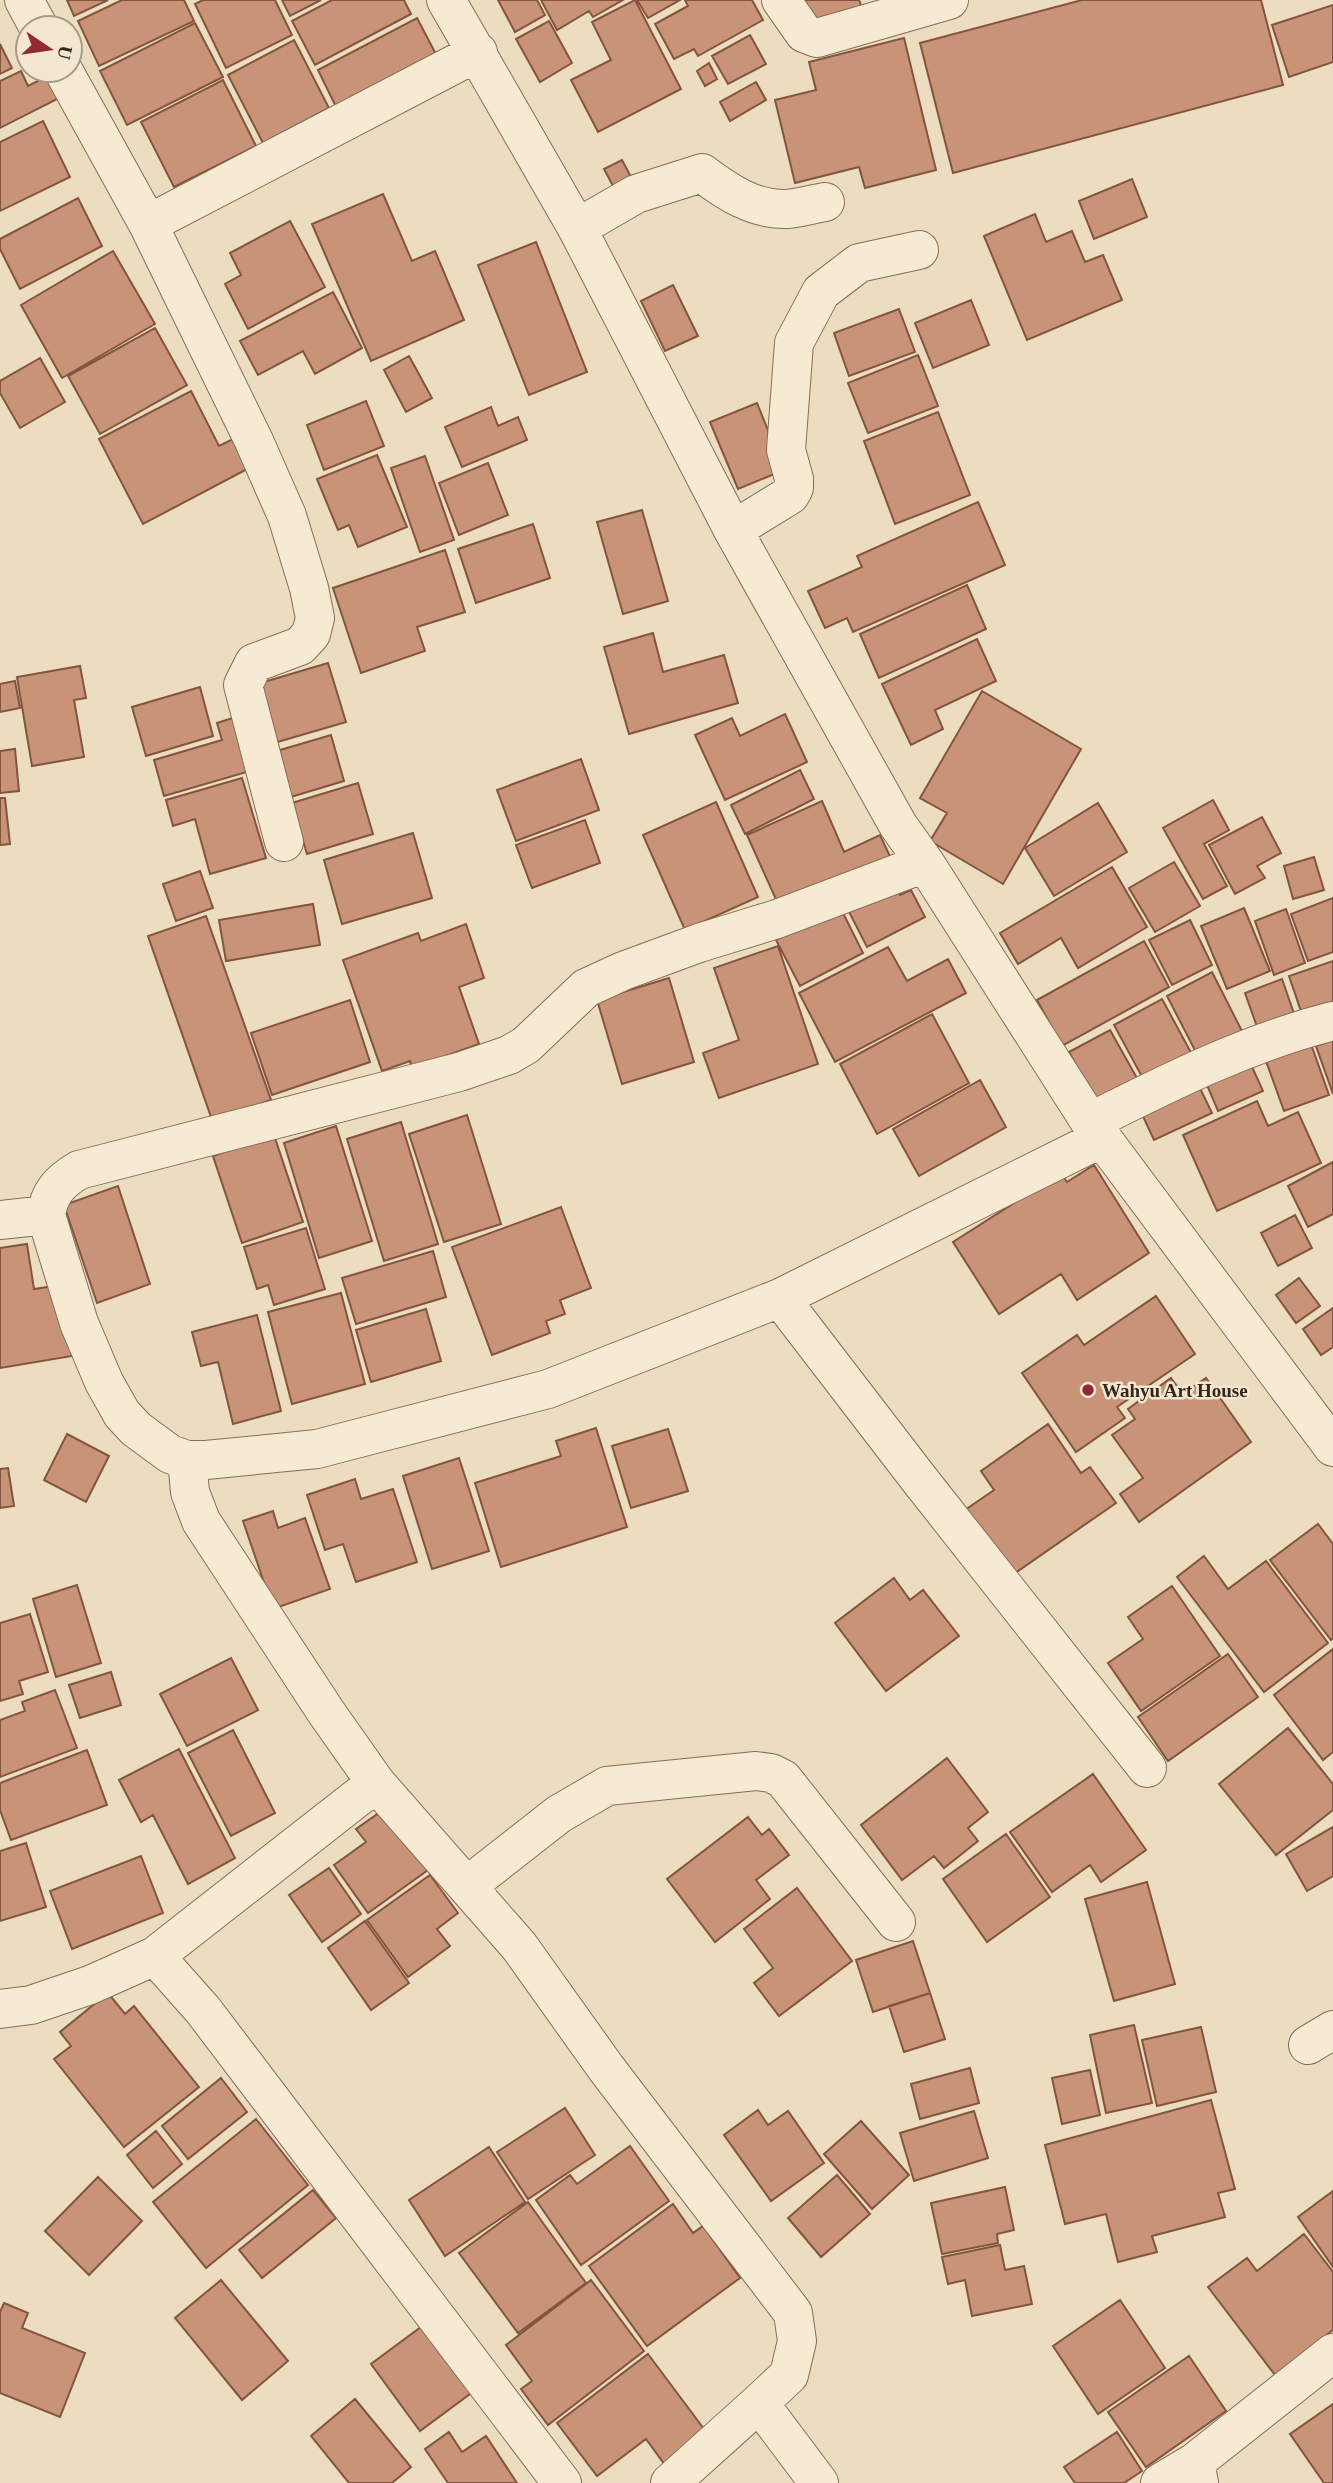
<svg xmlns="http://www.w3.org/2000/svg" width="1333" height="2483" font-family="'Times New Roman',serif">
  <rect width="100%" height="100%" fill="#ecdcc0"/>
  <path fill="#c99377" stroke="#83553f" stroke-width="2" d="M67 0H108L74 16Z
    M122 0H184L194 21 99 66 78 21Z
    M203 0H275L292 35 226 68 195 4Z
    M282 0H321L290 16Z
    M332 0H404L411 14 315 65 292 21Z
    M498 0H537L545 15 515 32Z
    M541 0H623L593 17 589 11 557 30Z
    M635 0 681 89 598 132 571 80 611 60 592 22Z
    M637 0H680L648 18Z
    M685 0H752L763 20 698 56 694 49 674 59 655 24 688 6Z
    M795 0H859L863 10 807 32Z
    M1082 0H1261L1283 85 953 173 920 43Z
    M1333 5V62L1289 77 1272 25Z
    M417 18 438 58 338 111 318 70Z
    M549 21 572 63 540 82 516 39Z
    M195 23 223 77 127 125 100 71Z
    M750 35 766 64 728 84 712 56Z
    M904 38 936 170 865 188 859 167 795 183 775 100 816 90 809 62Z
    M294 40 329 108 263 143 228 75Z
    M0 44 12 68 0 74Z
    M709 63 717 79 705 86 697 71Z
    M21 71 28 86 48 76 59 98 0 128V81Z
    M223 80 256 146 174 187 141 122Z
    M756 82 766 100 730 121 720 102Z
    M43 121 70 177 0 211V142Z
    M622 160 631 177 613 186 604 169Z
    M1132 179 1147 217 1094 239 1079 201Z
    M383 194 412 261 435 251 464 320 371 361 312 224Z
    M78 198 102 246 20 289 0 249V239Z
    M1035 214 1046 242 1072 231 1085 262 1103 255 1122 300 1027 340 984 236Z
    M290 221 325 287 248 329 225 284 241 275 230 253Z
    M536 242 587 372 529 395 478 265Z
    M113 251 155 324 62 378 21 305Z
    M673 285 698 336 665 351 641 301Z
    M333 292 362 348 315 374 303 351 258 375 240 341Z
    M971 300 989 345 933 368 915 323Z
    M899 309 915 352 849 376 834 333Z
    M155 328 187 385 100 434 68 376Z
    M918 355 938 406 868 433 848 383Z
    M409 356 432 398 406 412 384 370Z
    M40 358 65 402 20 428 0 393V381Z
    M191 391 219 446 237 437 251 467 143 524 99 439Z
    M366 401 384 446 324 470 307 425Z
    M757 403 784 470 738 489 710 422Z
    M491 407 498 426 518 417 527 440 462 467 445 427Z
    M938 412 970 495 895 524 864 441Z
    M377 455 407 527 358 547 349 525 338 530 317 479Z
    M425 456 454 540 420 552 391 468Z
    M488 463 508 515 459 535 439 483Z
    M978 502 1005 565 853 632 847 618 825 628 808 591 862 567 857 556Z
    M642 510 668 601 623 614 597 522Z
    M533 524 550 578 476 603 458 549Z
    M445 550 465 612 417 627 425 651 361 673 333 588Z
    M967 585 986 629 879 678 860 634Z
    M653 633 663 672 724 655 738 703 629 734 604 647Z
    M977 639 996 681 935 710 943 729 911 745 882 684Z
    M328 663 346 722 274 743 257 684Z
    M80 666 86 698 74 700 84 757 32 766 17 677Z
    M15 681 20 708 0 712V684Z
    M200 687 213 736 146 756 132 707Z
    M982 691 1081 749 1003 884 930 841 947 813 920 798Z
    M785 714 807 762 725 800 695 735 732 718 740 736Z
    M242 715 257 769 164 796 154 760 222 740 217 723Z
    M331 735 344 781 284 799 270 753Z
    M15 749 19 791 0 793V751Z
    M581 759 599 810 516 841 497 790Z
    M800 770 814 799 745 834 731 805Z
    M242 778 266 858 210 874 195 819 173 826 166 800Z
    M358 783 373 834 307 854 292 803Z
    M0 798H5L10 844 0 845Z
    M1213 800 1229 830 1204 844 1227 886 1203 899 1163 828Z
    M822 801 844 852 880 835 894 865 783 915 747 835Z
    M716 802 758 897 685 930 643 835Z
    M1098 803 1127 852 1054 896 1025 848Z
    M1262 817 1281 853 1257 866 1265 878 1235 894 1209 845Z
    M585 820 600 863 532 888 516 845Z
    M413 833 432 898 342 924 324 860Z
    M1314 857 1324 890 1293 899 1284 866Z
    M1174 862 1200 906 1155 932 1129 888Z
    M1112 867 1147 927 1078 968 1061 938 1018 964 1000 933Z
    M200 871 213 908 176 921 163 884Z
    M894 881 900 895 911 890 925 917 867 947 846 906Z
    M1333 898V952L1308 961 1291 914Z
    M313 904 320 945 226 961 219 920Z
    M840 907 863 953 800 986 776 940Z
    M1244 908 1270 971 1227 989 1201 926Z
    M1286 909 1305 963 1274 975 1255 921Z
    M206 916 271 1100 212 1120 148 936Z
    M1190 920 1212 965 1172 985 1149 940Z
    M466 924 484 978 459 987 479 1044 412 1068 410 1061 382 1071 343 960 418 933 421 941Z
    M1144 941 1169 987 1062 1046 1037 1000Z
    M778 946 818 1064 719 1098 703 1053 739 1040 714 968Z
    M888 947 907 981 948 959 966 993 835 1062 799 993Z
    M1333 961V1013L1305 1023 1289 976Z
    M1212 972 1245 1037 1200 1060 1167 996Z
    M669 978 694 1062 622 1084 597 1000Z
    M1282 979 1298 1025 1261 1038 1245 993Z
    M1162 999 1195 1060 1147 1086 1114 1025Z
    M350 1000 370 1062 272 1095 251 1033Z
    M932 1014 969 1083 877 1134 840 1064Z
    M1110 1030 1142 1087 1100 1110 1069 1052Z
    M1333 1040V1094L1316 1046Z
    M1311 1044 1329 1095 1284 1111 1266 1061Z
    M1248 1058 1263 1091 1218 1111 1204 1078Z
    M980 1080 1006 1127 919 1176 893 1129Z
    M1196 1080 1212 1113 1154 1140 1139 1108Z
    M1257 1101 1268 1126 1298 1112 1321 1163 1217 1211 1183 1135Z
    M467 1115 501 1224 444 1242 409 1134Z
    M401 1122 438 1244 384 1261 347 1139Z
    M336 1126 372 1241 319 1258 284 1143Z
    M274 1135 303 1222 242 1243 213 1156Z
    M1333 1162V1214L1308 1227 1288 1186Z
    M1094 1165 1149 1253 1077 1300 1061 1274 999 1314 953 1242 1061 1173 1067 1182Z
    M118 1186 150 1284 97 1303 64 1205Z
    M561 1207 591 1288 560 1300 565 1314 546 1321 550 1333 492 1355 452 1247Z
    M1295 1215 1312 1248 1278 1266 1261 1233Z
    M306 1228 325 1289 274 1305 268 1285 257 1289 244 1247Z
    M27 1244 34 1289 61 1285 72 1356 0 1368V1248Z
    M433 1251 446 1297 356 1324 342 1278Z
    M1299 1278 1320 1306 1296 1323 1276 1295Z
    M341 1293 365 1384 292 1404 268 1312Z
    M1156 1296 1195 1354 1117 1407 1125 1418 1076 1452 1022 1373 1077 1335 1084 1345Z
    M1333 1308V1347L1321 1355 1303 1329Z
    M426 1309 441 1361 371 1382 356 1330Z
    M257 1315 281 1411 233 1424 218 1362 201 1366 192 1332Z
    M1171 1378 1183 1394 1206 1378 1251 1442 1139 1522 1120 1494 1143 1478 1112 1435 1135 1419 1128 1409Z
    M1048 1424 1081 1473 1090 1467 1116 1503 1011 1576 965 1510 994 1490 981 1471Z
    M596 1428 627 1527 501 1567 475 1483 561 1456 556 1441Z
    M668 1429 688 1491 631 1508 612 1446Z
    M67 1434 109 1456 86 1502 44 1480Z
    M459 1458 489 1551 432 1569 403 1476Z
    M8 1468 14 1506 0 1508V1469Z
    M355 1479 361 1499 393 1489 417 1562 356 1582 343 1544 325 1550 307 1495Z
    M273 1511 278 1528 305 1518 330 1589 273 1609 243 1521Z
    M1318 1524 1333 1544V1638L1331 1640 1270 1560Z
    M1204 1556 1228 1589 1266 1561 1328 1643 1264 1692 1177 1577Z
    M894 1578 910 1600 923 1590 959 1636 886 1691 835 1623Z
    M77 1585 101 1663 56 1677 33 1599Z
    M1172 1586 1220 1656 1141 1711 1108 1663 1143 1639 1128 1617Z
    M30 1614 48 1672 19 1681 23 1694 0 1701V1623Z
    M1333 1649V1752L1323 1760 1274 1695Z
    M1228 1654 1258 1697 1168 1761 1138 1717Z
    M231 1658 258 1710 187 1746 160 1694Z
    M111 1672 121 1705 80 1718 69 1685Z
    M55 1690 77 1748 0 1777V1720L25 1711 22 1702Z
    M1288 1728 1333 1784V1810L1276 1855 1219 1784Z
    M233 1730 275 1813 231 1836 188 1753Z
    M179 1749 235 1858 188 1884 153 1815 141 1822 119 1780Z
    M87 1750 107 1805 11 1840 0 1810V1783Z
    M947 1758 988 1812 968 1828 978 1841 944 1868 934 1856 902 1880 861 1825Z
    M1093 1774 1146 1850 1101 1882 1090 1865 1052 1892 1010 1832Z
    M386 1808 428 1870 368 1913 334 1865 366 1842 356 1829Z
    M748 1817 762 1835 769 1829 789 1855 756 1880 770 1899 715 1942 667 1879Z
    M1333 1827V1876L1307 1891 1286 1854Z
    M1006 1834 1050 1897 987 1942 943 1879Z
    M26 1843 46 1907 0 1921V1851Z
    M141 1856 163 1913 72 1949 50 1891Z
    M329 1868 361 1914 322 1942 289 1895Z
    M430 1875 458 1913 437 1929 450 1946 408 1977 367 1920Z
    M1147 1882 1175 1984 1114 2001 1085 1899Z
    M797 1888 852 1961 779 2016 754 1983 773 1968 744 1929Z
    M365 1921 409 1983 371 2010 328 1948Z
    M913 1941 930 1993 873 2012 856 1960Z
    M108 1993 125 2014 134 2006 199 2087 124 2147 54 2059 71 2046 60 2032Z
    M930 1993 945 2039 904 2052 889 2006Z
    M1134 2025 1152 2103 1106 2113 1090 2035Z
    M1201 2027 1216 2092 1157 2106 1142 2040Z
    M970 2068 979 2103 920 2119 911 2084Z
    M1090 2070 1100 2115 1062 2124 1052 2078Z
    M221 2078 247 2112 188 2159 162 2126Z
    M1211 2100 1235 2189 1218 2193 1225 2217 1152 2236 1157 2252 1118 2262 1106 2214 1065 2224 1045 2145Z
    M565 2108 595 2155 528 2199 497 2152Z
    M758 2110 768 2125 788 2111 824 2163 771 2201 724 2135Z
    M974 2111 988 2158 914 2181 900 2133Z
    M256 2119 308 2185 206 2268 153 2202Z
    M861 2121 909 2175 872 2209 824 2154Z
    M156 2131 182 2164 153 2188 127 2155Z
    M630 2146 669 2201 581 2265 536 2200 570 2175 577 2184Z
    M489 2147 525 2202 445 2256 409 2200Z
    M837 2175 870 2214 821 2257 788 2218Z
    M98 2177 142 2221 89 2275 45 2231Z
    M1005 2187 1014 2230 997 2234 998 2243 942 2254 931 2203Z
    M313 2190 336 2218 262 2278 239 2250Z
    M1333 2191V2267L1298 2217Z
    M528 2202 586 2283 518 2333 459 2253Z
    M673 2204 693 2233 703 2226 740 2278 647 2346 589 2266Z
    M1304 2234 1333 2272V2330L1275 2375 1208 2287 1247 2258 1257 2271Z
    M1000 2245 1005 2270 1024 2266 1032 2304 972 2316 965 2280 948 2284 942 2257Z
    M221 2280 288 2361 242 2400 175 2318Z
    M591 2280 644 2351 548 2425 521 2389 532 2381 506 2345Z
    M1120 2300 1165 2368 1098 2414 1053 2346Z
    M4 2303 28 2313 22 2328 85 2353 60 2417 0 2393V2312Z
    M425 2324 474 2391 420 2431 371 2364Z
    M648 2354 707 2433 665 2465 646 2439 597 2476 557 2423Z
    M1189 2356 1226 2411 1146 2467 1108 2412Z
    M355 2399 411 2467 392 2483H349L311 2436Z
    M1333 2404V2483H1324L1290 2434Z
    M449 2432 462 2452 486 2436 517 2483H448L425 2449Z
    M1117 2432 1142 2471 1124 2483H1075L1064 2467Z"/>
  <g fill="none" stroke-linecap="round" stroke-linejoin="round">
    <defs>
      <path id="minor" d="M24 0 39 28
        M446 0 577 228 733 530 898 825 925 863 1090 1122 1333 1447
        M781 0 804 33 817 38 949 0
        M63 70 148 224 254 441 287 516 309 588 315 618 311 634 300 646 254 663 243 685 284 842
        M148 224 478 52
        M577 228 636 194 702 173C727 192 754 210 787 209 799 208 813 204 825 202
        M733 530 790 495 794 488V479L786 450 794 343 821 292 859 263 919 250
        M925 863 777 919 699 943 623 971 586 988 526 1045 509 1055 459 1072 79 1170C60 1181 49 1193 46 1215L79 1323 104 1382 122 1414 136 1429 170 1454 187 1460H206L317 1449 548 1389 780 1298 1102 1138
        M1090 1122C1169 1082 1247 1043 1333 1021
        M0 1220 46 1215
        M780 1298 919 1479 1147 1768
        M187 1460 190 1492 201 1521 326 1712 376 1783 519 1946 606 2068 793 2313 797 2341 789 2375 759 2403
        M467 1886 559 1814 607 1786 756 1771 771 1773 783 1779 896 1922
        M155 1956 203 2010 562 2483
        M0 2009 31 2005 90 1985 155 1956 376 1783
        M1308 2045 1333 2030
        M670 2483 759 2403 819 2483
        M1160 2483 1195 2462
        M1199 2483 1195 2462 1333 2353"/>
    </defs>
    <use href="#minor" stroke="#856d59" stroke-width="40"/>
    <use href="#minor" stroke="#f7ead3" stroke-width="38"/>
  </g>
  <circle fill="#922b33" stroke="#f4e7cf" stroke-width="2.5" cx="1088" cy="1390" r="7"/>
  <g text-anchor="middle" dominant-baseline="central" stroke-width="5" stroke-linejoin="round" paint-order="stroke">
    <g font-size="19" font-weight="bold" fill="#35271d" stroke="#f4e7cf" text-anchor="start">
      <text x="1102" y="1390">Wahyu Art House</text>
    </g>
  </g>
  <g transform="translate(49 49) rotate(103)"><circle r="33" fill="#f4e7cf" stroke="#a89a88" stroke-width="2"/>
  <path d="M0-5L12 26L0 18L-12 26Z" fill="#922b33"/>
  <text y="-10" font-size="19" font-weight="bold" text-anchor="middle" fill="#35271d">U</text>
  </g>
</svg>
